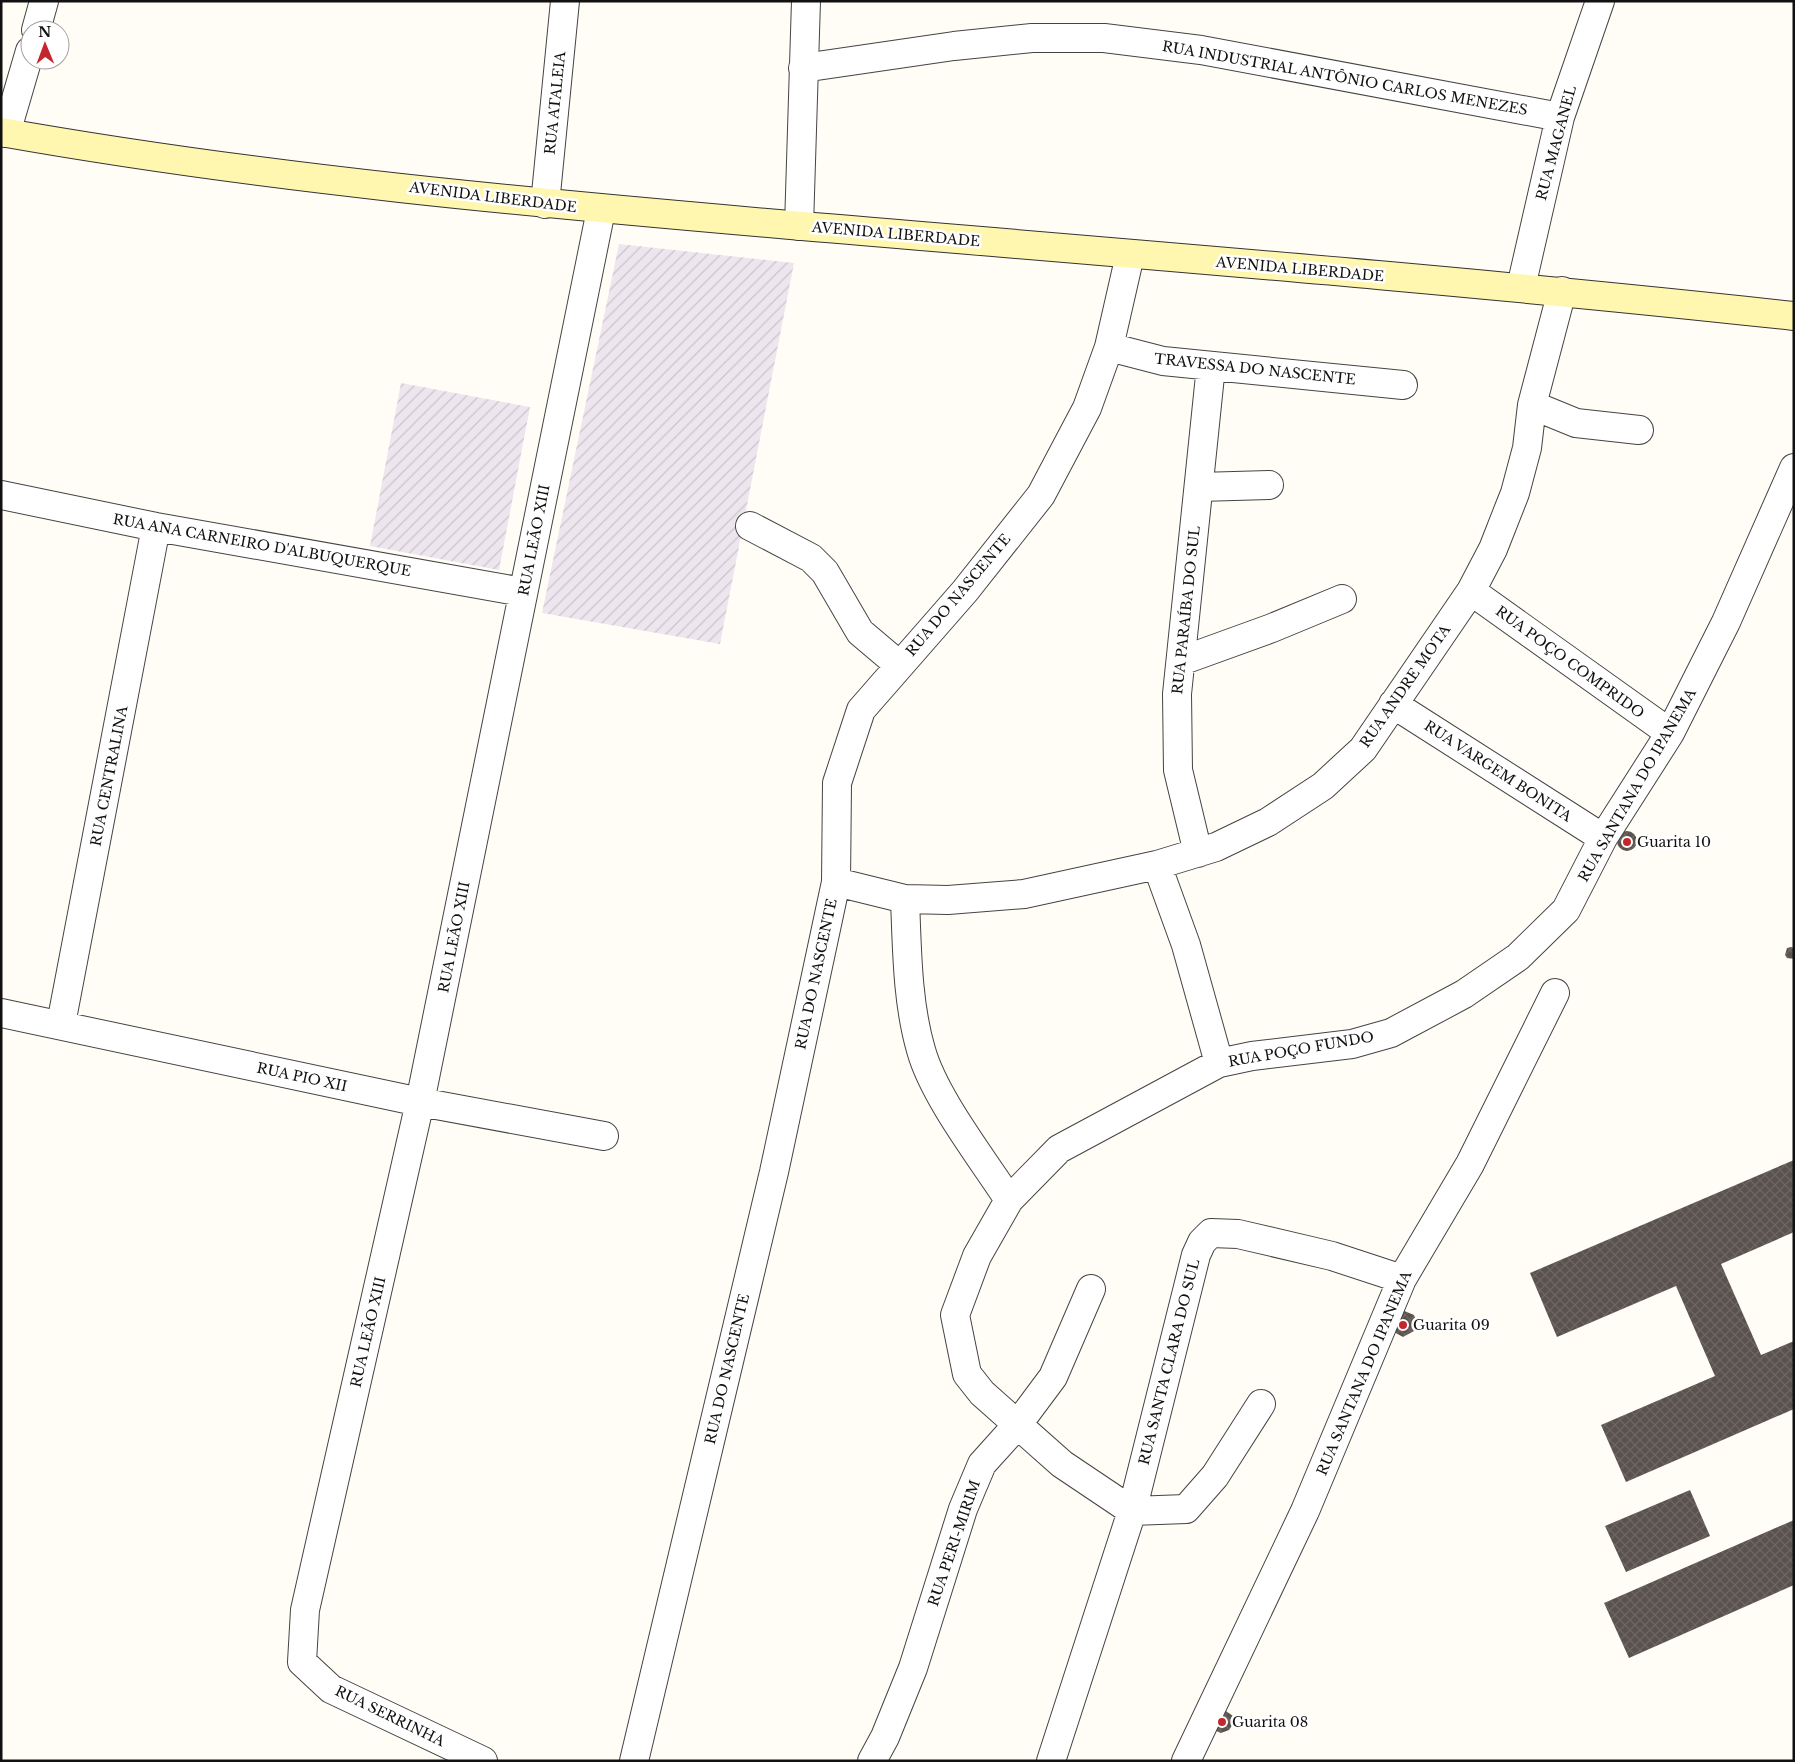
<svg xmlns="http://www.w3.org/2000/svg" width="1795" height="1762" font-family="'Libre Baskerville',serif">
  <defs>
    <pattern id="industrial-furrows" width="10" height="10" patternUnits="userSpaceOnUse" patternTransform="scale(1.25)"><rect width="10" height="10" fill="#eee6ef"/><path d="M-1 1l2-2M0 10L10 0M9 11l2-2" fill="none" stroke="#cbc4cc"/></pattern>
    <pattern id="building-cross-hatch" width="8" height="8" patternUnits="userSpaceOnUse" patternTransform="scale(1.25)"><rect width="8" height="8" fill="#5a524d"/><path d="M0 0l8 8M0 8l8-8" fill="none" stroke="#6d6662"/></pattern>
  </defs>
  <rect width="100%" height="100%" fill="#fffdf5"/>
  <path fill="url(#industrial-furrows)" d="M619 244 794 263 720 644 542 613Z
    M401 383 530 407 499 570 370 546Z"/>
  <path fill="url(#building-cross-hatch)" d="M1617 841a10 10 0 1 1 20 0a10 10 0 1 1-20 0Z
    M1791 947 1794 948V959L1787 958 1785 955 1787 948Z
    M1794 1160V1232L1721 1264 1761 1355 1794 1341V1409L1626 1482 1601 1425 1715 1376 1676 1286 1557 1337 1530 1273Z
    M1402 1310 1414 1315 1417 1323 1414 1331 1403 1337 1392 1331Z
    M1690 1490 1710 1536 1626 1572 1605 1526Z
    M1794 1520V1585L1629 1658 1604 1603Z
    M1223 1709 1233 1716V1724L1229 1730 1221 1733 1214 1730Z"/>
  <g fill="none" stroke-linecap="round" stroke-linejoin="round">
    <defs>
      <path id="street" d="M36 30 44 1
        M803 68 954 46 1032 38H1104L1201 50 1560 117
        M6 133 30 51
        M545 204 565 1
        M799 226 806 1
        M1521 287 1560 117 1600 1
        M1109 347 1163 361 1403 385
        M1532 405 1576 423 1639 430
        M1199 487 1269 485
        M1 495 156 527 523 592
        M750 526 811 558 825 572 860 632 899 665
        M1471 591 1670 733
        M1181 661 1272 628 1342 599
        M1393 704 1603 838
        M1198 853 1178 770 1177 694 1211 366
        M1157 865 1186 945 1219 1063
        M836 882 905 899 948 900 1024 894 1157 865 1216 847 1268 822 1323 786 1363 749 1471 591 1493 549 1515 493 1527 448 1532 405 1562 291
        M905 899C907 948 907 1002 921 1050 934 1097 982 1158 1009 1200
        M1 1013 420 1102 604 1136
        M61 1024 156 527
        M1132 1511 1062 1464 982 1393 967 1374 955 1315 977 1256 1009 1200 1059 1149 1219 1063 1252 1056 1352 1044 1391 1033 1464 994 1518 957 1566 910 1603 838 1670 733 1726 622 1794 468
        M1132 1511 1186 1509 1215 1476 1261 1404
        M483 1761 331 1689 302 1662 305 1610 420 1102 601 210
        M634 1761 774 1172 836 882 837 783 861 710 965 591 1041 495 1087 408 1109 347 1130 255
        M872 1761 885 1737 913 1668 963 1509 982 1464 1018 1424 1053 1377 1091 1289
        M1051 1761 1132 1511 1196 1255 1202 1242 1211 1233 1238 1234 1332 1256 1402 1279
        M1186 1761 1305 1511 1402 1279 1470 1164 1555 993"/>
      <path id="secondary" d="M1 132C266 179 534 203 802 226 1133 254 1464 280 1794 316"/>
    </defs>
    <use href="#street" stroke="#444" stroke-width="30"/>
    <use href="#secondary" stroke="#333" stroke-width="30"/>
    <use href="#street" stroke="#fff" stroke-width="28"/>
    <use href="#secondary" stroke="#fff6b0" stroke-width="28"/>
  </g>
  <g fill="#c4262e" stroke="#fff" stroke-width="2">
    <circle cx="1627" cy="842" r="5"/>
    <circle cx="1403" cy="1325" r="5"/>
    <circle cx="1222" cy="1722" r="5"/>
  </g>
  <g text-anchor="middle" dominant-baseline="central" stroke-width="5" stroke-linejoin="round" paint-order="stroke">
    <g font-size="14" fill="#111" stroke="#fff">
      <text transform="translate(1345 78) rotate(10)">RUA INDUSTRIAL ANTÔNIO CARLOS MENEZES</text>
      <text transform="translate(555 103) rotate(-84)">RUA ATALEIA</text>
      <text transform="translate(1556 143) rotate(-75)">RUA MAGANEL</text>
      <text transform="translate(493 197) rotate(7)">AVENIDA LIBERDADE</text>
      <text transform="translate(896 234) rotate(5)">AVENIDA LIBERDADE</text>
      <text transform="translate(1300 269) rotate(5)">AVENIDA LIBERDADE</text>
      <text transform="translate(1255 369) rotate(6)">TRAVESSA DO NASCENTE</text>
      <text transform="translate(534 540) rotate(-79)">RUA LEÃO XIII</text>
      <text transform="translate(262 545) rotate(10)">RUA ANA CARNEIRO D'ALBUQUERQUE</text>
      <text transform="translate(958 595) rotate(-50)">RUA DO NASCENTE</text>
      <text transform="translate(1186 610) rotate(-84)">RUA PARAÍBA DO SUL</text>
      <text transform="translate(1570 662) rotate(36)">RUA POÇO COMPRIDO</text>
      <text transform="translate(1405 686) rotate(-55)">RUA ANDRE MOTA</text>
      <text transform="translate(1498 771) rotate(33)">RUA VARGEM BONITA</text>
      <text transform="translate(109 776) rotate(-79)">RUA CENTRALINA</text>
      <text transform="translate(1637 785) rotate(-60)">RUA SANTANA DO IPANEMA</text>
      <text transform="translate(454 937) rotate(-79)">RUA LEÃO XIII</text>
      <text transform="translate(816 974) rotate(-78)">RUA DO NASCENTE</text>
      <text transform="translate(1301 1049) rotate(-10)">RUA POÇO FUNDO</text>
      <text transform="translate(302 1077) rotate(12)">RUA PIO XII</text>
      <text transform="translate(368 1332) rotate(-77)">RUA LEÃO XIII</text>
      <text transform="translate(1169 1362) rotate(-76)">RUA SANTA CLARA DO SUL</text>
      <text transform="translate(727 1369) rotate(-77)">RUA DO NASCENTE</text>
      <text transform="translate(1364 1373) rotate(-67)">RUA SANTANA DO IPANEMA</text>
      <text transform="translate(954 1543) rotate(-71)">RUA PERI-MIRIM</text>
      <text transform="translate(390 1716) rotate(26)">RUA SERRINHA</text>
    </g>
    <g font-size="14" fill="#111" stroke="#fff" text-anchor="start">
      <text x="1637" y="842">Guarita 10</text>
      <text x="1413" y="1325">Guarita 09</text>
      <text x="1232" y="1722">Guarita 08</text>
    </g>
  </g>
  <rect width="1795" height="1762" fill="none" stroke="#111111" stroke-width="5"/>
  <g transform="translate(45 45) rotate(359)"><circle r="24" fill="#ffffff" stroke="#a0a0a0"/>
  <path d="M0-4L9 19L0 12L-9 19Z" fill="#c4262e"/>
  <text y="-8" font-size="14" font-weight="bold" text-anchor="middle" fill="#111111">N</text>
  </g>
</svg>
